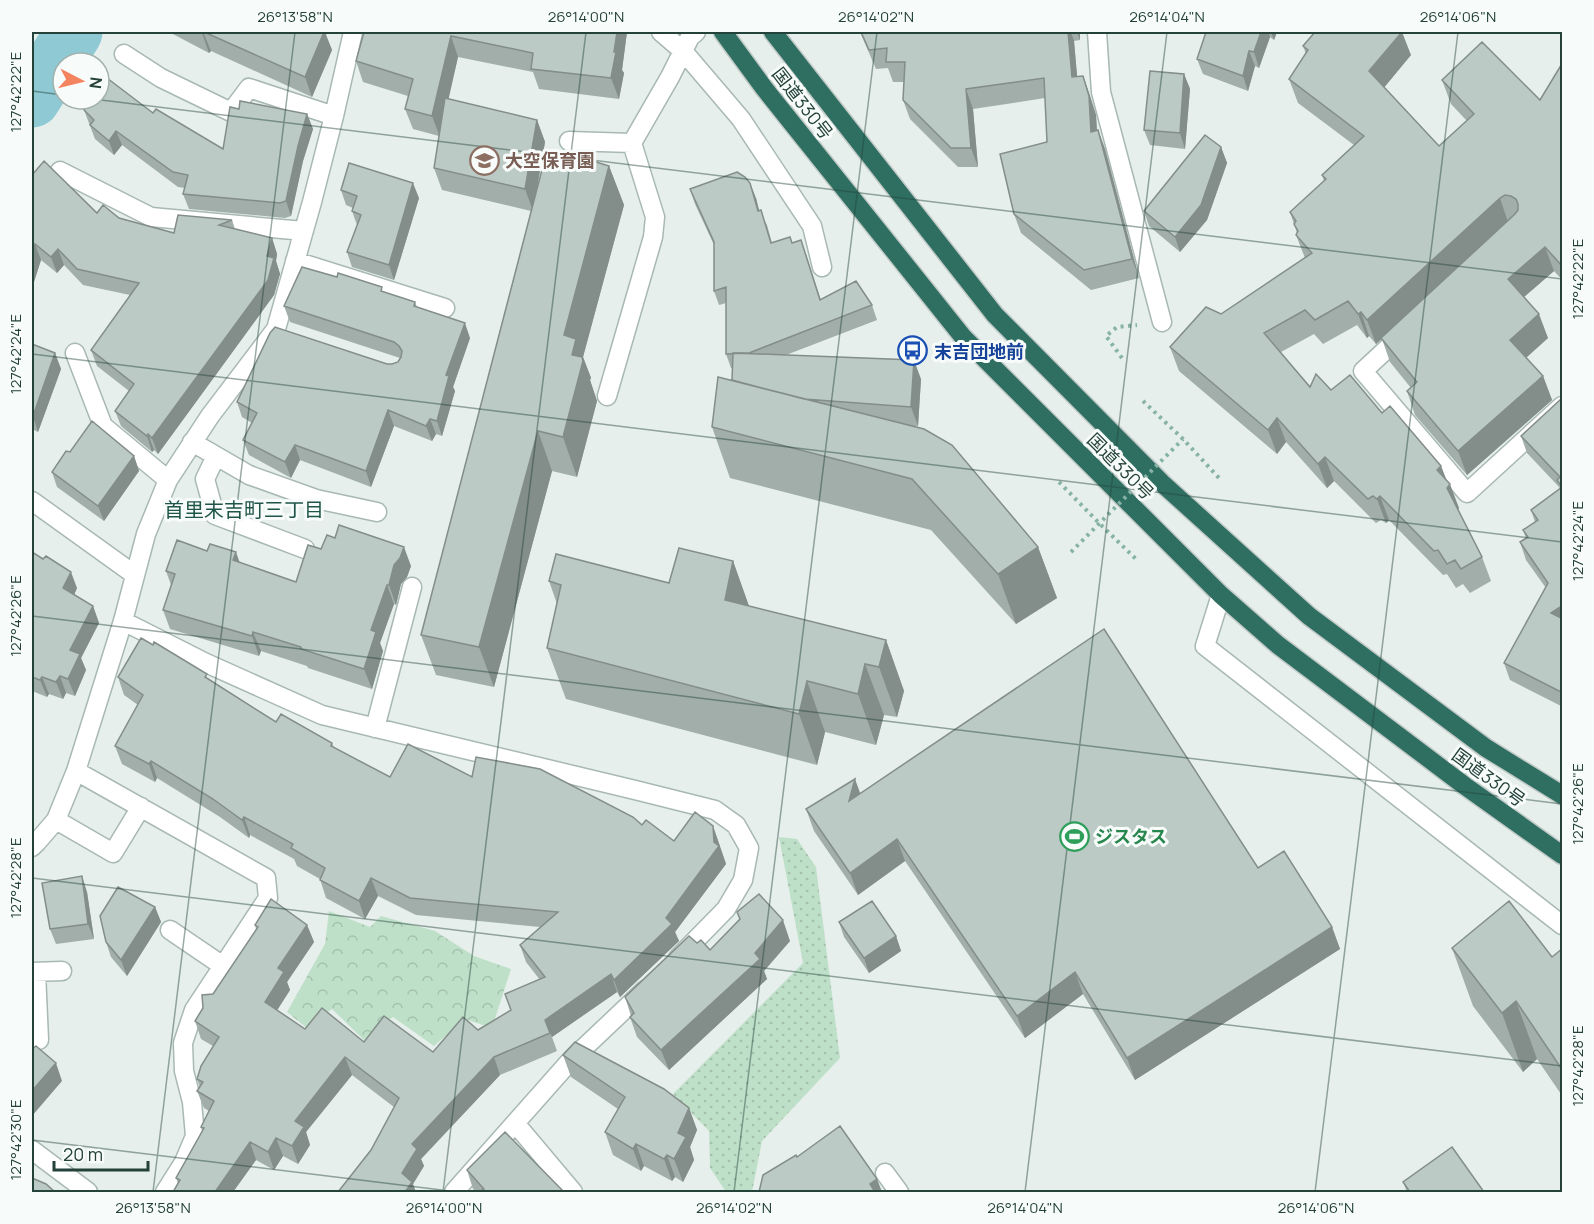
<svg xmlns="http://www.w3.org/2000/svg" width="1594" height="1224" font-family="Manrope,'Noto Sans JP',sans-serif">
  <defs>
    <pattern id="green-dots" width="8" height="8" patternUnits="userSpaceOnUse" patternTransform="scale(1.5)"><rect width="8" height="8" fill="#bfe0c8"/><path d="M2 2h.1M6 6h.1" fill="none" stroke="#a4c1ad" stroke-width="1.8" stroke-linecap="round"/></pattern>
    <pattern id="forest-crowns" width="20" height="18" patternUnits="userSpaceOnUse" patternTransform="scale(1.5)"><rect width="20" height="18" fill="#bfe0c8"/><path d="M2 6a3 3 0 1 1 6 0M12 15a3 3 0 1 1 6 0" fill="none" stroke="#a4c1ad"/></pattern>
  </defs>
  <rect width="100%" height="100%" fill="#e6efeb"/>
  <path fill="url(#green-dots)" d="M779 837 797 839 816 867 840 1058 762 1141 752 1192H726L710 1168 709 1131 673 1094 803 963Z"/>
  <path fill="url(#forest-crowns)" d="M329 911 370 927 381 916 435 931 474 956 511 969 492 1028 465 1019 434 1046 393 1017 364 1040 332 1009 307 1028 287 1012 325 944Z"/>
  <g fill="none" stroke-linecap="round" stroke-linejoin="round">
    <path stroke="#8ec9d4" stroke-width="57" d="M32 99 74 32"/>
    <defs>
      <path id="minor" d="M661 32 683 51 741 119 812 226 822 267
        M1097 32 1101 92 1162 322
        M124 54 161 78 231 112 249 88 334 116
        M569 141 632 143 670 77 690 37 696 32
        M60 171 151 217 304 231
        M295 261 445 308
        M1403 334 1363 371 1467 493 1562 406
        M75 353 103 426 168 480
        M607 396 653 237 655 217 632 143
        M192 442 249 475 316 499 377 512
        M216 456 205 479 215 515 305 549
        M32 501 135 575
        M1221 595 1205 646 1562 925
        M123 621 206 663 322 715 635 790 715 810 736 825 749 848 743 880 726 909 678 958
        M375 728 412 587
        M76 771 266 878 268 898 194 1010 183 1043 184 1071 192 1102 195 1136 184 1162 165 1192
        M56 820 113 853 141 807
        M32 847 37 842 56 820 76 771 123 621 146 534 168 480 210 416 276 329 312 202 334 116 353 32
        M170 930 223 966
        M32 972 62 971
        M36 972 39 1040
        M515 1123 573 1192
        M32 1150 88 1192
        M885 1173 899 1192
        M454 1192 571 1060 645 990"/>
      <path id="highway" d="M723 32 764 88 963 337 1221 595 1278 645 1465 786 1562 855
        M773 32 995 315 1164 485 1309 616 1486 748 1562 795"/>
    </defs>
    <use href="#minor" stroke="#a8b8b2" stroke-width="21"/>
    <use href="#highway" stroke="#c2cac8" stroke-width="21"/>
    <path stroke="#86b3a5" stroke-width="4" stroke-dasharray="3 4.5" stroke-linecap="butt" d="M1122 358 1106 336 1117 327 1137 325
      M1143 401 1183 439 1220 479
      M1059 482 1099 523 1138 561"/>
    <use href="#minor" stroke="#fff" stroke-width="18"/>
    <use href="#highway" stroke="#2f6f62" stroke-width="18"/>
    <path stroke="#86b3a5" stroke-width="4" stroke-dasharray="3 4.5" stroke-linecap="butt" d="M1071 552 1183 439"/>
  </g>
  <path fill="#a1aea9" d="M169 32H327L326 35 332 50 312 97 211 51 209 53Z
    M364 32H627L622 70 624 73 619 99 539 89 533 72 458 57 448 99 537 120 545 142 536 194 576 170 609 166 624 205 583 357 591 378 590 380 597 401 577 477 552 471 494 687 436 675 421 635 531 211 442 190 434 168 439 136 413 129 405 109 408 96 363 82 356 61Z
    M860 32H1080V40L1074 41 1077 77 1083 76 1090 96 1096 115 1097 130H1098L1105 149 1139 278 1091 290 1021 233 1014 214 1047 142 1045 98 973 109 978 167H958L910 119 903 100 904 82H893L888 68 876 69Z
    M1206 32H1277L1274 40 1270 37 1259 68 1255 66 1248 91 1203 74 1197 59Z
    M1303 46 1411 55 1384 87 1439 146 1467 121 1451 104 1442 80 1540 100 1563 62V281L1554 271 1524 297 1548 338 1526 358 1543 376 1552 400 1467 475 1415 415 1407 391 1411 388 1390 362 1382 339 1376 344 1369 336 1367 338 1357 325 1323 344 1314 334 1281 352 1310 387 1331 390 1382 413 1441 466 1446 480 1459 508 1458 510 1482 557 1491 581 1470 593 1463 584 1456 588 1447 574 1443 575 1389 520 1386 523 1381 520 1376 523 1334 481 1327 488 1286 442 1277 454 1179 371 1170 347 1221 314 1305 258 1296 235 1297 233 1290 212 1324 181 1322 175 1354 145 1298 103 1289 79 1306 54Z
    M1184 74 1190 89 1185 149 1150 145 1144 130Z
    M239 109 307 114 313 129 303 161 291 216 285 218 189 209 183 194 185 188 178 187 122 145 114 155 95 139 84 110 153 113 223 149Z
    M1221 147 1227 163 1207 220 1180 252 1149 226 1144 211Z
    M32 175 97 213 174 233 232 220 235 229 272 238 277 254 276 261 280 274 274 295 158 454 154 450 152 452 121 426 115 411 129 391 97 366 91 350 130 295 83 285 64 265 57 273 41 260 32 288Z
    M690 189 756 198 759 211 767 225 772 243H792L806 254 821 300 872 305 877 320 786 355 921 379 918 426H910L1038 547 1057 598 1016 624 931 530 730 478 712 427 732 380V368H731L726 354V303L719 305 714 291V245L695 204Z
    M341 190 419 198 394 280 352 267 347 252 357 225 352 211 353 208 346 205Z
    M384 292 415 302 417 307 470 338 453 387 455 391 442 436 436 434 432 441 394 426 371 487 300 460 291 478 249 455 243 440 252 423 242 417 237 402 387 364H392L398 362 400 358 290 322 284 306Z
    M32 344 55 353 61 369 38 432 32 429Z
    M1563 401V707L1510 680 1504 663 1546 588 1526 560 1520 542 1526 538 1523 530 1535 522 1531 510 1560 489 1559 487 1527 453 1521 436Z
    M70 452 134 456 139 471 104 521 57 487 52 472Z
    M321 549 411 566 407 577 401 584 396 605 394 604 380 643 383 651 372 689 308 668 307 666 261 651 259 656 170 629 163 610 171 585 166 571 207 551 296 582Z
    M32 552 77 588 74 594 93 606 99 623 81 658 86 670 75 696 66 693 63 699 49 694 47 697 32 691Z
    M733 561 749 606 886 640 904 691 897 717 884 715 876 745 825 732 817 765 566 699 547 648 557 604 549 581 669 583Z
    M118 677 209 679 276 722 332 743 334 748 390 777H472L642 825 674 841 713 826 726 864 675 932 679 941 620 997 617 992 552 1037 557 1051 500 1075 421 1159 424 1166 413 1184 371 1150 394 1107 352 1075 306 1132 310 1145 298 1164 283 1156 274 1170 256 1160 233 1192H173L178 1183 176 1178 202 1131 201 1127 209 1111 204 1108 197 1091 200 1087 197 1079 213 1046 201 1039 195 1021 256 929 255 925H307L314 942 287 982 290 990 277 1010 305 1029 364 1042 433 1052 478 1030 511 1010 540 980 526 962 520 945 540 927 416 915 378 896 365 919 326 898 320 879 297 866 294 859 250 835 249 838 220 817 157 778 155 782 122 764 115 746 138 705 124 695Z
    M860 793 1258 868 1332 927 1340 949 1135 1080 1083 994 1025 1038 905 861 858 895 814 831 806 809Z
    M87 892 94 939 56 944 50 929Z
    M155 907 161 922 127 976 111 957 106 942Z
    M839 922 896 936 901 951 869 973 844 937Z
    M790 941 764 971 767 979 669 1070 637 1037 630 1017 631 1016 625 997 710 950Z
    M1452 948 1552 957 1563 948V1097L1537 1059 1523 1072 1473 1006Z
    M563 1055 689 1108 697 1130 690 1147 694 1160 683 1182 675 1177 672 1181 644 1166 641 1171 613 1155 605 1132 618 1109 571 1077Z
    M467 1170 564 1192H477L473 1189Z
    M1403 1182 1484 1192H1407Z"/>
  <path fill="#838d89" d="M203 32 211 51 209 53 202 33Z
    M316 32H327L326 35 332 50 312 97 305 77Z
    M617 32H627L622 70 624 73 619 99 611 78Z
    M1068 32H1071L1074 41 1079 97 1072 77Z
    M1077 32H1080V40Z
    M1261 32H1268L1270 37 1259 68 1254 52Z
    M1271 32H1277L1274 40Z
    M1402 32 1411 55 1378 95 1369 71Z
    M451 36 458 57 440 137 432 116Z
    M1249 51 1255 66 1248 91 1243 76Z
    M1184 74 1190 89 1185 149 1180 133Z
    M1083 76 1090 96 1096 115 1098 151 1091 132Z
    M966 89 973 109 978 167 971 148Z
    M307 114 313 129 303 161 291 216 286 201 298 146Z
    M537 120 545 142 533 211 525 189Z
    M1098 130 1105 149 1139 278 1132 259Z
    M116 131 122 145 114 155 109 141Z
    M1221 147 1227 163 1207 220 1180 252 1175 237Z
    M609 166 624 205 583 357 591 378 590 380 597 401 577 477 563 437 564 335Z
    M413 183 419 198 394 280 389 265Z
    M750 183 756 198 763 226 758 211Z
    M1500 198 1508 222 1376 344 1367 320Z
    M272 238 277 254 276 261 280 274 274 295 158 454 152 438 267 256Z
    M35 244 41 260 32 288V256Z
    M1545 247 1554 271 1517 303 1508 279Z
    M58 249 64 265 57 273 51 257Z
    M1361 312 1369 336 1367 338 1358 314Z
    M1539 314 1548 338 1519 364 1510 340Z
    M465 323 470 338 453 387 455 391 442 436 437 421 446 375Z
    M55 353 61 369 38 432 33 416Z
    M914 360 921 379 918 426 911 407Z
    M1543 376 1552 400 1467 475 1458 451Z
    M388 410 394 426 371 487 366 471Z
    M1277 418 1286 442 1277 454 1268 430Z
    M430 419 436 434 432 441 426 426Z
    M538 431 552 471 494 687 479 647Z
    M148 434 154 450 152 452 147 436Z
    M295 445 300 460 291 478 285 462Z
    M134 456 139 471 104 521 98 506Z
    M1325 457 1334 481 1327 488 1318 464Z
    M1441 466 1449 486 1450 484 1459 508 1456 512 1437 470Z
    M1380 496 1389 520 1386 523 1377 499Z
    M404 547 411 566 407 577 401 584 396 605 389 585 394 565Z
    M1038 547 1057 598 1016 624 998 574Z
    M236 552 243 572 233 560Z
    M733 561 751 612 725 600Z
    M71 572 77 588 70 605 63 588Z
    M387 585 394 604 380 643 383 651 372 689 364 669 371 630Z
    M1563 605V627L1551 613Z
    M93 606 99 623 81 658 86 670 75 696 68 679 70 650Z
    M253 632 261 651 259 656 252 636Z
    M886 640 904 691 897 717 879 667Z
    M865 664 884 715 876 745 858 694Z
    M60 676 66 693 63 699 56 682Z
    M42 677 49 694 47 697 40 680Z
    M807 681 825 732 817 765 799 714Z
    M151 761 157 778 155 782 149 764Z
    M855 779 863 801H849Z
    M244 817 250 835 249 838 242 820Z
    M713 826 726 864 675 932 679 941 620 997 614 980 666 918 714 842Z
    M897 839 905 861 858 895 850 873Z
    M82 876 87 892 94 939 88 924Z
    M371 878 378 896 365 919 359 901Z
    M155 907 161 922 127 976 121 960Z
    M783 920 790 941 764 971 767 979 669 1070 661 1050 755 953Z
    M307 925 314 942 287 982 290 990 271 1020 265 1002 278 968Z
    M1332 927 1340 949 1135 1080 1127 1058Z
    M896 936 901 951 869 973 864 958Z
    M1075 972 1083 994 1025 1038 1017 1016Z
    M611 974 617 992 552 1037 545 1020Z
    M1516 1001 1537 1059 1523 1072 1502 1013Z
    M345 1057 352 1075 306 1132 310 1145 298 1164 292 1146 295 1121Z
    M494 1057 500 1075 421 1159 424 1166 413 1184 416 1192H405L402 1173 412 1144Z
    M56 1063 62 1081 32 1116V1091Z
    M689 1108 697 1130 690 1147 694 1160 683 1182 674 1159 678 1133Z
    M276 1138 283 1156 274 1170 268 1152Z
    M250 1142 256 1160 233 1192H215Z
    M636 1144 644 1166 641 1171 633 1149Z
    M667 1155 675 1177 672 1181 664 1159Z
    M877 1179 882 1192H873L870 1184Z"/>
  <path fill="#bbcac4" stroke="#838d89" stroke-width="1.5" d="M204 32H324L305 77Z
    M364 32H617L614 52H616L611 78 531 69 533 53 451 36 432 116 405 109 413 79 356 61Z
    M861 32H1068L1072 77 1083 76 1089 96 1091 132 1098 130 1132 259 1084 270 1014 214 1000 154 1047 142 1044 78 966 89 971 148H951L903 100 905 62H886L887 48 869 50Z
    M1206 32H1261L1254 52 1249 51 1243 76 1197 59Z
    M1315 32H1402L1369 71 1439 146 1474 114 1442 80 1482 42 1540 100 1563 62V267L1545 247 1508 279 1539 314 1510 340 1543 376 1458 451 1407 391 1417 382 1381 338 1515 214 1518 210V204L1516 199 1511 196 1505 195 1500 198 1367 320 1361 312 1358 314 1348 301 1315 320 1305 310 1264 333 1310 387 1316 374 1331 390 1350 375 1382 413 1390 406 1441 466 1437 470 1450 484 1447 488 1482 557 1461 569 1455 560 1447 564 1438 550 1434 551 1380 496 1377 499 1373 496 1368 499 1325 457 1318 464 1277 418 1268 430 1170 347 1206 307 1221 314 1312 253 1296 235 1298 231 1294 224 1296 221 1290 212 1326 179 1322 175 1364 136 1289 79 1308 50 1303 46Z
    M1150 71 1184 74 1180 133 1144 130Z
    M107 78 153 113 156 109 223 149 230 107 239 109 240 101 307 114 298 146 286 201 280 203 183 194 188 175 173 172 116 131 109 141 90 125 94 120 84 110 91 99H99V89Z
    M445 98 537 120 525 189 434 168Z
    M1205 135 1221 147 1201 205 1175 237 1144 211Z
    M580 157 609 166 564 335 576 339 572 355 582 357 583 361 563 437 538 431 479 647 421 635 544 162 576 170Z
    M44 161 97 213 103 205 119 218 174 233 178 215 232 220 219 225 272 238 267 256 274 258 268 280 152 438 148 434 147 436 115 411 134 384 91 350 139 283 77 269 58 249 51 257 35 244 32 256V175Z
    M349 163 413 183 389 265 347 252 361 215 352 211 357 196 341 190Z
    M737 172 745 177 750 183 758 211 761 210 771 243 790 237 792 243 801 240 820 300 856 281 872 305 749 353 726 354V287L714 291V242L690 189Z
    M302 267 337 277 338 273 382 287 381 291 415 302 414 306 465 323 446 375 449 376 437 421 430 419 426 426 388 410 366 471 295 445 285 462 243 440 257 413 237 402 270 333 275 327 387 364H392L398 362 401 357 402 351 399 346 394 342 284 306Z
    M32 344 55 353 33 416H32Z
    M733 353 914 360 911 407 804 399 732 380Z
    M718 377 924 429 952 445 1038 547 998 574 912 479 712 427Z
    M1561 399 1563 401V605L1551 613 1563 619V693L1504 663 1548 583 1520 542 1528 537 1523 530 1538 520 1531 510 1562 487 1557 480 1560 477 1521 436Z
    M92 421 134 456 98 506 52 472 66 451 70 452Z
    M339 525 404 547 400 558 394 565 389 585H387L371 630 376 632 364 669 301 649V647L253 632 252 636 163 610 175 574 166 571 177 540 207 551 210 544 236 552 233 560 296 582 308 545 321 549 327 535 335 538Z
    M679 548 733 561 725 600 886 640 879 667 865 664 858 694 807 681 799 714 547 648 561 585 549 581 556 554 669 583Z
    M32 552 43 559 46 556 71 572 63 588 93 606 70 650 80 654 68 679 60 676 56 682 42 677 40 680 32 677Z
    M1104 629 1258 868 1284 851 1332 927 1127 1058 1075 972 1017 1016 897 839 850 873 806 809 855 779 849 801Z
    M141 638 153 645 154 642 207 674 205 677 276 722 281 714 332 743 331 746 390 777 408 744 472 777 476 757 540 769 633 817 642 825 646 820 674 841 695 812 713 826 714 842 719 846 666 918 672 924 614 980 611 974 545 1020 550 1033 494 1057 412 1144 417 1149 402 1173 412 1182 405 1192H338L371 1150 399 1098 345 1057 295 1121 304 1127 292 1146 276 1138 268 1152 250 1142 215 1192H173L180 1180 176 1178 204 1128 201 1127 214 1101 197 1091 203 1082 197 1079 201 1066 219 1037 195 1021 203 1008 202 995 213 994 258 927 255 925 271 899 307 925 278 968 284 972 265 1002 305 1029 322 1008 364 1042 384 1016 433 1052 463 1017 478 1030 511 1010 505 994 545 977 520 945 558 912 410 898 371 878 359 901 320 880 325 868 291 848 293 844 244 817 242 820 213 799 151 761 149 764 115 746 143 695 118 677Z
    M82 876 88 924 50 929 42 883Z
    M118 887 155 907 121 960 106 942 100 916Z
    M759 894 783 920 755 953 760 959 661 1050 630 1017 634 1013 625 997 689 936 697 943 701 940 710 950 740 919 737 912Z
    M872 901 896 936 864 958 839 922Z
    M1509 901 1552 957 1563 948V1071L1516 1001 1502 1013 1452 948Z
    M575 1042 664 1089 689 1108 678 1133 686 1137 674 1159 667 1155 664 1159 636 1144 633 1149 605 1132 625 1097 563 1055Z
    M36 1046 56 1063 32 1091V1049Z
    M840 1126 877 1179 870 1184 875 1192H759L763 1175 796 1155 797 1157Z
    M505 1132 564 1192H479L484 1189 467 1170Z
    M1452 1147 1484 1192H1410L1403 1182Z
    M32 1178 46 1184 55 1192H32Z"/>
  <path fill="none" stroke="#24423a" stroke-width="1.5" stroke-opacity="0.45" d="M32 91 63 95M93 99 1562 279M32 354 1562 542M32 616 1562 804M32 878 1562 1066M32 1140 458 1192M153 1192 295 32M443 1192 586 32M734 1192 877 32M1025 1192 1167 32M1315 1192 1458 32"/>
  <defs>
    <symbol id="school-ring" viewBox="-11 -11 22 22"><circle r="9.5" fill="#f7fbf9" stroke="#8d6e63" stroke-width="1.5"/><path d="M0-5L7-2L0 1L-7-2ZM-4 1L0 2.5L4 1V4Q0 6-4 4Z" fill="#8d6e63"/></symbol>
    <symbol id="bus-ring" viewBox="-11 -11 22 22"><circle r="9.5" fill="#f7fbf9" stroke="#1a4fb4" stroke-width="1.5"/><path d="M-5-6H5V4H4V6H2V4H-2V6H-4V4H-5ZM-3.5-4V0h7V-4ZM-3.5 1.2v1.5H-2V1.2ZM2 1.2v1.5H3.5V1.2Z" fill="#1a4fb4"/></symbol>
    <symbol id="stadium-ring" viewBox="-11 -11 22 22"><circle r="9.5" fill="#f7fbf9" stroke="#2e9e5b" stroke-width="1.5"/><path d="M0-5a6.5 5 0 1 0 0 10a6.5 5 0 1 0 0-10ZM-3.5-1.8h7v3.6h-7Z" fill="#2e9e5b"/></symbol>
  </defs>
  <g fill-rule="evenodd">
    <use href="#school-ring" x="468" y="144" width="33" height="33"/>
    <use href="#bus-ring" x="896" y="334" width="33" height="33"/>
    <use href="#stadium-ring" x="1058" y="820" width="33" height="33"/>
  </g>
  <g text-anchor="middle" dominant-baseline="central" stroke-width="6" stroke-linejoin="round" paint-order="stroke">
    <g font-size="18" fill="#24423a" stroke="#f7fbf9">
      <text transform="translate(803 103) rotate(52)">国道330号</text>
      <text transform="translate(1121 466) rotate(45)">国道330号</text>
      <text transform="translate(1489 777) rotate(36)">国道330号</text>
    </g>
    <g font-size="18" font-weight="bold" fill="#785e54" stroke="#f7fbf9" text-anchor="start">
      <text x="505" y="160">大空保育園</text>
    </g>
    <g font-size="18" font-weight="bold" fill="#164399" stroke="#f7fbf9" text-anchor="start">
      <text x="934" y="351">末吉団地前</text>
    </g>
    <g font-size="18" font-weight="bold" fill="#27864d" stroke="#f7fbf9" text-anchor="start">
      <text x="1095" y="836">ジスタス</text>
    </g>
    <g font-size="20" fill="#1f5548" stroke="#f7fbf9">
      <text x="244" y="509">首里末吉町三丁目</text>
    </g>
  </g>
  <rect width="1594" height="1224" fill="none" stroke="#f7fbf9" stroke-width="66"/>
  <g transform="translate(81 81) rotate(97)"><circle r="28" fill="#f7fbf9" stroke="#a3b1ad" stroke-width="1.5"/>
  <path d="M0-4.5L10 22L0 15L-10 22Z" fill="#f4845f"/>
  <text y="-9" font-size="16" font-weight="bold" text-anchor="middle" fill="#24423a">N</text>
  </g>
  <path d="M54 1161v9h94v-9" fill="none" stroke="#24423a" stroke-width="3"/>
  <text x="63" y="1161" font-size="18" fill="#24423a" stroke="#f7fbf9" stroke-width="4.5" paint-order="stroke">20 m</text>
  <rect x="33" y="33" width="1528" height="1158" fill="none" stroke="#24423a" stroke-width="2"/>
  <g font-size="15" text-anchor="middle" fill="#24423a">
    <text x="295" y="22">26°13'58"N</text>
    <text x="586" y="22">26°14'00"N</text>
    <text x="876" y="22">26°14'02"N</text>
    <text x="1167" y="22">26°14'04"N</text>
    <text x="1458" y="22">26°14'06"N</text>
    <text transform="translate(16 92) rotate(-90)" y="5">127°42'22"E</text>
    <text transform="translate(1578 279) rotate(-90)" y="5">127°42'22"E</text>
    <text transform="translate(16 354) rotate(-90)" y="5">127°42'24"E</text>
    <text transform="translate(1578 541) rotate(-90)" y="5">127°42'24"E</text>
    <text transform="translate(16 616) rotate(-90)" y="5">127°42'26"E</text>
    <text transform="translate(1578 804) rotate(-90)" y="5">127°42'26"E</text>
    <text transform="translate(16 878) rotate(-90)" y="5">127°42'28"E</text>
    <text transform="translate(1578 1066) rotate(-90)" y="5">127°42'28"E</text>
    <text transform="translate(16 1140) rotate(-90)" y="5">127°42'30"E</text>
    <text x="153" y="1213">26°13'58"N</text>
    <text x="444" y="1213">26°14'00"N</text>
    <text x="734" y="1213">26°14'02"N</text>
    <text x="1025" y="1213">26°14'04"N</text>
    <text x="1316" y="1213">26°14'06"N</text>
  </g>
</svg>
